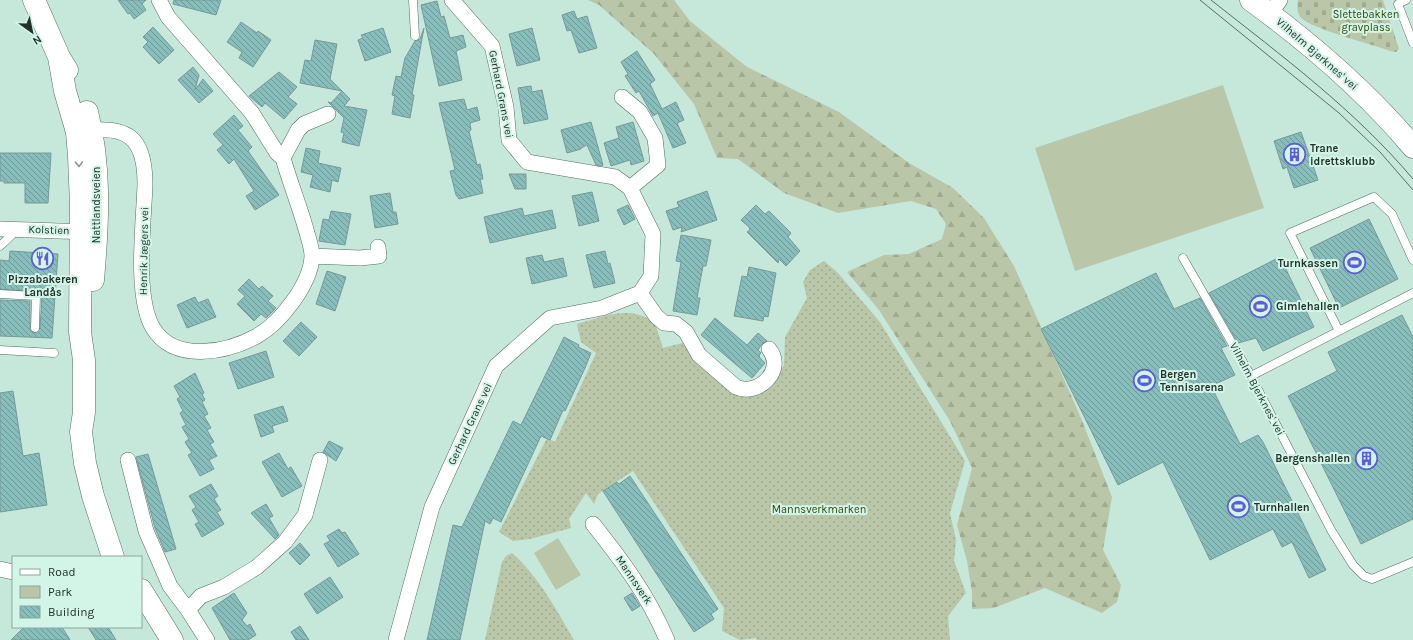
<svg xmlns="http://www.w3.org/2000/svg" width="1413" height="640" font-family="Karla,sans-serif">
  <defs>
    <pattern id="green-dots" width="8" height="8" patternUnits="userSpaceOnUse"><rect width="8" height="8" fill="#b9c6a7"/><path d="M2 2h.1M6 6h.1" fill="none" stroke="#9faa90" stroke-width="1.8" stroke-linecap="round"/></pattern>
    <pattern id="forest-firs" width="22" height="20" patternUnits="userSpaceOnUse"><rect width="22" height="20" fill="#b9c6a7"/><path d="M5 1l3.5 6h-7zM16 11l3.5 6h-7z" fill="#9faa90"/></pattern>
    <pattern id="cemetery-stones" width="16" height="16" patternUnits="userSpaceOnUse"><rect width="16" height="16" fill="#b9c6a7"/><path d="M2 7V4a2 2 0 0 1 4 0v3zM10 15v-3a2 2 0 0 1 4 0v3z" fill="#9faa90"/></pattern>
    <pattern id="building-back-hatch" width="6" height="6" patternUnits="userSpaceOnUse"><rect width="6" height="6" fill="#87bdba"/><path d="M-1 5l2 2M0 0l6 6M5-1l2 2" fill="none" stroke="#6e9a97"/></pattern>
  </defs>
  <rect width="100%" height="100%" fill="#c6e8db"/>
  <path fill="url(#green-dots)" d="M824 261 837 272 880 322 965 461 950 513 956 540 954 561 966 593 948 616 950 640H757L756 638 740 640 722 631 724 608 633 471 598 494 594 504 586 493 569 519 571 528 530 539 513 541 499 532 547 438 555 442 596 353 581 342 577 324C605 317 629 304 655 323L663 348 686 342 744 395 779 372 784 365 785 337 807 298 803 282 810 270Z
    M512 553C539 577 556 609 574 640H485L502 562 506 556Z"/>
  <path fill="url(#forest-firs)" d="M588 0H674L690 21 747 67 839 112 909 163 953 188 984 218 1014 266 1081 418 1112 497 1103 550 1121 585 1117 602 1102 613 1045 588 994 608 972 609V593L967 561 957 525 972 468 950 421 879 310 847 272 884 255 909 254 942 239 946 224 936 209 911 201 838 213 784 193 738 159 717 158 694 104 654 54 599 5Z"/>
  <path fill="url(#cemetery-stones)" d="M1298 0H1383L1399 49 1396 52 1390 51C1372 44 1312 29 1301 18 1297 13 1297 6 1298 0Z"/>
  <path fill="#b9c6a7" d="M1223 85 1264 208 1075 271 1035 148Z
    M558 538 581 575 556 590 534 553Z"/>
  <path fill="url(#building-back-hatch)" stroke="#769a98" d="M118 0H146L142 4 146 10 134 19 130 13 128 14Z
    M174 0H221L216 15 173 4Z
    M437 1 441 17 444 16 450 38 463 35 466 47 456 51 462 80 439 86 421 5Z
    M574 11 577 19 587 16 597 48 579 53 571 30 567 31 562 15Z
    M241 22 257 33 258 31 271 40 253 67 239 58 242 52 227 42Z
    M153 27 174 50 159 64 143 47 148 42 143 37Z
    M383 28 391 52 365 61 358 40 363 38 361 35Z
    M424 28 412 95H414L410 118 392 114 395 96 392 95 396 76 401 77 405 58 415 41 420 39Z
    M532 28 540 60 517 66 509 34Z
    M315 40 337 44 330 79 350 99 344 106 367 110 359 146 342 142 344 133 341 132 344 118 328 102 331 103 342 91 300 83 305 60 311 61Z
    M637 51 655 80 650 84 662 109 676 102 684 120 677 123 686 143 673 148 658 113 653 116 639 91 636 93 625 76 628 74 621 62Z
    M193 67 199 75 195 90 203 79 213 91 199 103 178 80Z
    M279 72 297 87 288 97 297 104 284 119 265 103 262 107 249 96Z
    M531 86 532 92 542 90 548 119 524 124 518 88Z
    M464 99 467 110 477 107 480 120 470 123 471 130 469 131 477 165 480 164 483 179H480L483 193 459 199 456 195 450 171 455 170 439 103Z
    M234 115 243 126 238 130 252 147 248 151 279 195 255 210 246 196 254 191 234 159 229 164 217 150 223 145 213 134Z
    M591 122 603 165 601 166 596 165 587 145 581 148V149L567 153 561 130Z
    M633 122 644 161 631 165 630 160 611 166 604 143 619 138 616 127Z
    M1301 132 1318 180 1294 188 1287 167 1283 169 1274 141Z
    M306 148 320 151 318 163 341 168 338 182 332 180 330 192 310 187 313 175 301 172Z
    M0 153H51L48 203H25V183H4V181H0Z
    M509 174H526V189H515Z
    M707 191 717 220 681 232 682 227 673 230 666 211 679 207 677 202Z
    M592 192 599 221 579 226 572 196Z
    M390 193 393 212H396L398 224 375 228 370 196Z
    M628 205 635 219 624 225 617 210Z
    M756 205 765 214 769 211 791 233 788 237 800 251 786 266 779 259 778 263 747 232 750 230 749 227 741 220Z
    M522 208 524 216 552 210 556 228 490 243 484 217Z
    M331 211 351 214 345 245 319 241 323 219 329 220Z
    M1369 219 1398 279 1339 308 1310 248Z
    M681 235 711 240 706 266H703L697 298H700L697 315 673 311 681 262 676 261Z
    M10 251 58 254 52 338 0 336V300L30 301V330L35 333 40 328 42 296 39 292 0 289V260L9 261Z
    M605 251 608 264 610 263 615 283 594 288 586 255Z
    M542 255 544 262 563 258 567 276 532 284 526 258Z
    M1280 257 1314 327 1263 351 1256 338 1238 343 1209 293Z
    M749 267 776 273 768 317 764 316 763 321 734 316 742 276 747 277Z
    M327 271 346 277 335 311 316 304Z
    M1156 273 1174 309 1200 298 1227 346 1221 348 1235 375 1211 386 1240 444 1258 435 1263 442 1326 570 1309 578 1292 542 1282 547 1273 529 1210 560 1163 462 1118 485 1041 329Z
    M249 279 259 289 262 286 273 296 268 301 276 308 266 318 261 314 254 321 237 304 245 296 238 290Z
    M195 297 198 303 208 299 216 317 187 328 177 305Z
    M1402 315 1413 337V519L1361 544 1288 396 1337 371 1328 352Z
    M715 318 747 345 758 333 767 341 762 344 758 350 761 353 759 355 760 358 765 363 752 378 701 335Z
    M301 322 317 337 299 356 283 341Z
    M564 337 579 345 578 347 591 353 585 368 565 411 563 410 550 440 541 436 501 522 493 518 490 524 485 521 460 640H427L453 525 462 527 513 421 521 425Z
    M266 351 274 377 238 389 229 363Z
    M195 373 204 393 202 394 205 400 202 402 208 414 204 416 211 428 207 430 214 442 210 444 217 456 209 460 214 469 200 476 188 455 192 453 185 442 189 439 182 427 186 425 180 413 183 411 177 399 180 397 174 386Z
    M13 391 23 456 39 453 47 505 0 512V393Z
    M283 406 288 421 272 426 274 432 261 437 254 415Z
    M329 441 343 448 336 461 323 452Z
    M279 453 288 469 291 467 302 486 282 497 262 462Z
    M148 454 176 549 165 552 155 528 136 457Z
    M630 476 718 609 711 614 714 619 694 632 603 491 617 482 619 484Z
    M211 484 218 496 214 499 221 510 217 512 224 524 202 537 195 524 199 522 192 510 196 507 189 496Z
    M266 504 273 516 269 518 279 535 275 539 251 513Z
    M339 529 342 533 345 532 359 554 338 567 324 544 330 541 327 536Z
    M300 543 310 555 300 565 289 553Z
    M330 577 343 597 317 614 304 594Z
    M234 593 247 613 242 620 247 626 250 624 256 635 248 640H230L212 608Z
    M632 593 640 606 632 611 624 598Z
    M300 626 309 640H296L291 632Z
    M24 627H62L70 640H11Z
    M88 627H108L116 640H96Z"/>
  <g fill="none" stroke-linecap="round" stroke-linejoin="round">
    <defs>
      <path id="service" d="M413 0 415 36
        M1406 0 1398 4 1413 43
        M0 246 17 230
        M1183 258 1251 376 1331 530 1353 565 1364 576 1372 579 1413 562
        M0 294 36 296 35 328
        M1339 331 1290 233 1374 197 1392 214 1413 260
        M0 350 54 353
        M1251 376 1413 293"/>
      <path id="minor" d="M1270 14 1280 0
        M622 97 640 112 655 138 658 165 630 188
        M81 131C127 125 145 136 145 184 144 221 134 296 153 328 174 363 226 353 257 336 280 323 311 284 312 256 312 249 309 240 307 233 300 207 290 183 283 158L277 153 252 113 168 17 159 0
        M283 158 298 130 304 124 328 114
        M0 229 89 232
        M312 256 360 258 379 256 378 247
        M640 293 656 316 664 323 676 324 686 332 699 355 736 387C758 397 786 370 769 349
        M128 460 146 531 170 586 188 610
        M593 524C623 562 648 595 667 640
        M0 569 13 572
        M207 640 188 610 201 596 224 587 257 567 285 542 305 515 320 460
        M396 640 432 507 496 366 550 318 602 308 640 293 651 276 653 234 630 188 615 177 527 162 509 140 506 107 492 46 452 0"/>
      <path id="secondary" d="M1251 0C1310 43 1366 91 1413 147"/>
      <path id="primary" d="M34 0 59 57 67 70
        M59 57 65 91 77 132 79 156 81 205 80 332 84 360V412L81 432 85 463 93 496 113 557
        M87 112C101 167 98 223 93 280
        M141 590 172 640"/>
    </defs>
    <use href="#service" stroke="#4f6e62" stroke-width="9"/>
    <use href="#minor" stroke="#4f6e62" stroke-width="16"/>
    <use href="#secondary" stroke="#4f6e62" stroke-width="23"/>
    <use href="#primary" stroke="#4f6e62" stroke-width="23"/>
    <use href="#service" stroke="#fff" stroke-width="8"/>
    <use href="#minor" stroke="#fff" stroke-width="15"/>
    <use href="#secondary" stroke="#fff" stroke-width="22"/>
    <use href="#primary" stroke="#fff" stroke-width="22"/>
    <path stroke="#5a6e66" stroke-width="1" d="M1200 0 1339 113 1380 152 1413 190
      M1211 0C1282 56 1355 110 1413 179"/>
  </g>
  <defs><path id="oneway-chevron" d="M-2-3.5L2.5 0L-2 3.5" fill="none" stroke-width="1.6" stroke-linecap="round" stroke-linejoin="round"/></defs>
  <use stroke="#919895" href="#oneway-chevron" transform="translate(79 164) rotate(88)"/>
  <defs>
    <symbol id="building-ring" viewBox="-11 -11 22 22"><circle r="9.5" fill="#d3f5e8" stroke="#5d5ed6" stroke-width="1.5"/><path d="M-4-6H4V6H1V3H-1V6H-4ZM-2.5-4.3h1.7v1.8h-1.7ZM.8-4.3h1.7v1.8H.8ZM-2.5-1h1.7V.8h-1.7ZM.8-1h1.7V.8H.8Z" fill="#5d5ed6"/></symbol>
    <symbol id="restaurant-ring" viewBox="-11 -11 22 22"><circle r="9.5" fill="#d3f5e8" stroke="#5d5ed6" stroke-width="1.5"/><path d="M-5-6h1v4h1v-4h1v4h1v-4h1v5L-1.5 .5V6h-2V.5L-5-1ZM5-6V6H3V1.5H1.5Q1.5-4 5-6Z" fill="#5d5ed6"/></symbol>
    <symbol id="stadium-ring" viewBox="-11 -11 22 22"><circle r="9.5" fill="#d3f5e8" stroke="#5d5ed6" stroke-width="1.5"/><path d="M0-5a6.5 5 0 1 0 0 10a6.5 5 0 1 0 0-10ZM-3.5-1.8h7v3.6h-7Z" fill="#5d5ed6"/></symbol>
  </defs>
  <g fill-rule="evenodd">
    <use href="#building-ring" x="1282" y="142" width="25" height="25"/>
    <use href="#restaurant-ring" x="30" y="246" width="25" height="25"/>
    <use href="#stadium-ring" x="1342" y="250" width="25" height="25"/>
    <use href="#stadium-ring" x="1248" y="294" width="25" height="25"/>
    <use href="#stadium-ring" x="1132" y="368" width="25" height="25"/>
    <use href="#building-ring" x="1354" y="446" width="25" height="25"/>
    <use href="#stadium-ring" x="1226" y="494" width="25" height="25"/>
  </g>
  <g text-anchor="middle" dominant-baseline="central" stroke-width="4" stroke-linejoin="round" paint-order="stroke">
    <g font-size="11" fill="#314407" stroke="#d3f5e8">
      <text x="1366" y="14">Slettebakken<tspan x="1366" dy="13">gravplass</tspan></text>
      <text x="819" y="509">Mannsverkmarken</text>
    </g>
    <g font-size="11" fill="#23302b" stroke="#d3f5e8">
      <text transform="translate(1317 54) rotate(41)">Vilhelm Bjerknes' vei</text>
      <text transform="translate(501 94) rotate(79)">Gerhard Grans vei</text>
      <text transform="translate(96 205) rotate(-90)">Nattlandsveien</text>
      <text transform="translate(49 230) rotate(2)">Kolstien</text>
      <text transform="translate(144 251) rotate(-89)">Henrik Jægers vei</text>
      <text transform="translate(1257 389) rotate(62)">Vilhelm Bjerknes' vei</text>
      <text transform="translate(470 424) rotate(-65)">Gerhard Grans vei</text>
      <text transform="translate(634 580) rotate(56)">Mannsverk</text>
    </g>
    <g font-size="11" font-weight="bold" fill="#23302b" stroke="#d3f5e8" text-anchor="start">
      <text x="1310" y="148">Trane<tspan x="1310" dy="13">idrettsklubb</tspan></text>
      <text x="1338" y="263" text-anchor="end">Turnkassen</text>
      <text x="43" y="279" text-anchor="middle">Pizzabakeren<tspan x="43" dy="13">Landås</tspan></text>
      <text x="1276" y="306">Gimlehallen</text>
      <text x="1160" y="374">Bergen<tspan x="1160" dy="13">Tennisarena</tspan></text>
      <text x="1350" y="458" text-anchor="end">Bergenshallen</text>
      <text x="1254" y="507">Turnhallen</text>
    </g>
  </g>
  <rect x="12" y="556" width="130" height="72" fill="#d3f5e8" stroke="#8da69c"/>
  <rect x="20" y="569" width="20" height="6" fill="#ffffff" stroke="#8da69c"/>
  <text x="48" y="576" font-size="12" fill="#23302b">Road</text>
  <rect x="20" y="586" width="20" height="12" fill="#b9c6a7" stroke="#8da69c"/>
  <text x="48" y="596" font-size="12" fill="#23302b">Park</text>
  <rect x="20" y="606" width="20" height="12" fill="url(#building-back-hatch)" stroke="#8da69c"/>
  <text x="48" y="616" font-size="12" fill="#23302b">Building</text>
  <g transform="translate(32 32) rotate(147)" stroke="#d3f5e8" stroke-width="3" paint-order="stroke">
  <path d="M0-3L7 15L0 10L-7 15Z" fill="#23302b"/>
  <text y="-6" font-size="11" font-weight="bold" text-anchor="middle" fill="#23302b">N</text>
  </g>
</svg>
